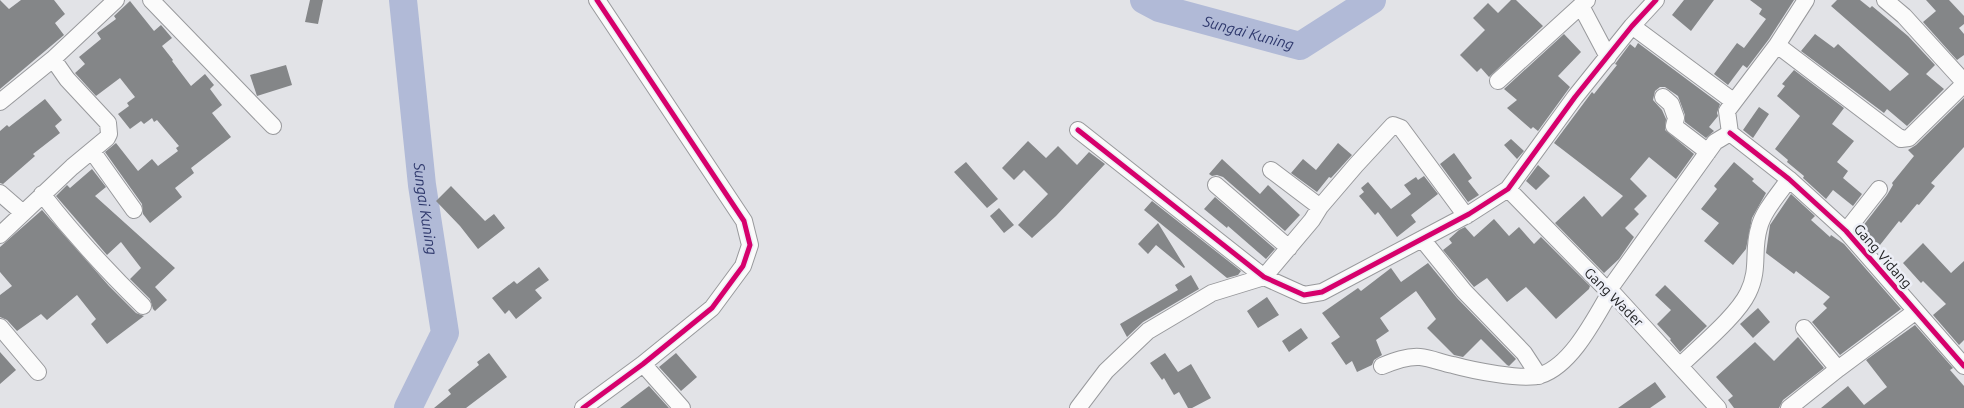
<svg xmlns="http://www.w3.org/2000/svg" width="1964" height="408" font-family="Ubuntu,sans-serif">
  <rect width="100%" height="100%" fill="#e2e3e7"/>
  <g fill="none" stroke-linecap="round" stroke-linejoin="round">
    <g stroke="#b1bad7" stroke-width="28">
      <path id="s1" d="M403 0 422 185 445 333 408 408"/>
      <path id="s2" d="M1144 0 1159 8 1300 46 1372 0"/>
    </g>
  </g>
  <path fill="#848688" d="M0 0 9 9 21 0H54L65 14 55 23 64 35 0 89Z
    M310 0H323L318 24 305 22Z
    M1511 0H1516L1543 26 1489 77 1481 68 1477 72 1460 55 1485 30 1473 18 1488 3 1498 13Z
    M1684 0H1714L1691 31 1672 15Z
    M1750 0H1794L1769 39 1747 68 1743 65 1728 85 1714 74 1737 43 1744 48 1766 19 1759 14 1762 9Z
    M1837 0H1860L1870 8 1872 6 1908 36 1935 65 1926 74 1944 89 1907 126 1887 109 1884 113 1801 51 1815 34 1834 48 1838 44 1890 91 1909 74 1831 6Z
    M1926 0H1949L1964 16V24L1959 28 1964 34V55L1957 60 1923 22 1936 11Z
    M130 1 154 31 161 25 172 38 162 46 173 60 172 61 191 86 205 74 214 85 210 89 222 105 212 113 231 137 191 168 194 173 175 188 182 197 150 223 143 214 142 204 105 152 116 143 138 171 152 159 158 166 178 151 176 148 179 146 157 120 154 122 152 118 144 124 141 121 130 129 118 114 129 106 127 103 135 97 120 78 96 96 75 73 85 64 79 57 101 39 97 33 116 19 114 16Z
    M1564 34 1581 52 1558 76 1570 87 1538 131 1533 127 1531 129 1507 108 1517 100 1504 89Z
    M1638 43 1720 104 1717 113 1718 116 1709 127 1714 131 1706 138 1685 122V115L1678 96 1665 87H1660L1655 91 1653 100 1662 110 1666 119 1665 130 1694 154 1676 179 1649 157 1630 179 1647 196 1634 209 1639 214 1625 228 1634 237 1619 259 1604 273 1555 223 1584 196 1602 217 1623 196 1554 143 1592 92 1594 94 1617 65 1615 64 1630 44 1635 48Z
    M286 65 292 85 257 96 250 75Z
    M1794 70 1844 108 1832 124 1854 141 1837 162 1848 171 1843 178 1862 194 1853 206 1833 190 1826 199 1803 178 1804 176 1787 162 1788 160 1775 149 1800 116 1777 96 1785 86 1782 84Z
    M1964 98V147L1931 183 1935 186 1919 205 1917 204 1901 223 1899 221 1876 250 1859 231 1887 195 1893 185 1892 183 1914 156 1908 150 1916 145Z
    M45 99 62 120 55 126 60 133 33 154 35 156 3 184 0 183V131L7 125 9 127Z
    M1759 107 1769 114 1753 138 1743 130Z
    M1511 139 1524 151 1517 159 1504 145Z
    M1028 141 1046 158 1058 146 1077 165 1089 152 1105 164 1056 216 1032 238 1018 225 1048 194 1024 170 1014 180 1002 168Z
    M1338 143 1352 155 1331 178 1329 177 1317 192 1291 173 1303 159 1316 170Z
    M1454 153 1472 178 1468 181 1479 195 1468 202 1440 164Z
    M1222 159 1260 194 1268 185 1300 215 1285 231 1223 177 1217 175 1212 176 1209 174Z
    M966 162 998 199 987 208 954 172Z
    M1734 162 1754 179 1752 181 1766 193 1752 218 1746 249 1733 265 1704 241 1719 223 1701 209 1717 189 1714 186Z
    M1538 165 1550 176 1536 190 1526 181Z
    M92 169 106 187 95 196 175 268 155 287 167 300 155 311 153 309 150 299 130 279 141 268 121 242 107 255 56 196 67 185 70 188Z
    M1424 176 1438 194 1411 215 1416 222 1397 237 1378 212 1375 215 1359 196 1364 192 1361 188 1368 182 1391 209 1411 194 1404 185 1416 177 1418 180Z
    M451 186 485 221 494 214 505 228 478 249 460 226 436 201Z
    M1791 194 1815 216 1811 220 1830 237 1831 235 1844 244 1901 309 1840 355 1812 322 1827 308 1823 304 1830 297 1796 271 1794 274 1766 253 1770 225Z
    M1215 197 1275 249 1266 259 1228 226 1227 228 1204 209Z
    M1152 201 1241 271 1238 275 1227 278 1144 210Z
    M999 208 1014 225 1004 233 990 216Z
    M42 210 109 286 136 313 144 316 107 344 91 324 96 319 77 295 47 320 41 314 17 331 7 320 0 317V295L12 286 0 272V247Z
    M1494 219 1509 236 1519 227 1534 244 1541 237 1590 286 1589 289 1556 319 1526 287 1507 302 1487 278 1474 287 1443 250 1452 243 1449 239 1459 230 1465 227 1474 237Z
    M1158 223 1185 267 1184 268 1156 245 1148 254 1138 244Z
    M1923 243 1951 273 1964 261V340L1959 345 1933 315 1946 304 1923 281 1921 283 1903 263Z
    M1428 263 1457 298 1516 359 1509 366 1507 365 1481 339 1463 357 1454 355 1427 328 1436 319 1416 291 1380 318 1389 331 1376 340 1382 355 1374 360 1372 365 1357 372 1352 361 1346 365 1331 343 1340 337 1322 313 1358 288 1361 291 1391 268 1401 282Z
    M539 267 549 280 535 290 542 298 516 319 509 310 505 314 492 298 514 281 517 284Z
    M1191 275 1199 289 1143 322 1127 337 1120 324 1178 290 1175 285Z
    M1665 285 1707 326 1680 352 1670 340 1671 339 1657 324 1671 310 1655 295Z
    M1267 297 1279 315 1258 328 1247 311Z
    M1758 308 1770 322 1753 338 1740 324Z
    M1915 325 1953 368 1950 370 1964 386V408H1821L1848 386 1864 405 1887 387 1866 360Z
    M1301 328 1308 338 1289 352 1282 341Z
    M1798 337 1824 368 1783 400 1779 408H1734L1728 400 1733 396 1716 377 1755 342 1774 361Z
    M0 352 16 370 0 384Z
    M489 353 507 377 466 408H434L451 394 448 390 479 365 477 362Z
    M676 353 697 377 681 391 659 367Z
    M1165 353 1178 372 1191 364 1211 398 1192 408H1188L1179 392 1174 395 1164 378 1162 380 1150 363Z
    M1655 382 1666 397 1650 408H1618Z
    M649 386 669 408H620Z"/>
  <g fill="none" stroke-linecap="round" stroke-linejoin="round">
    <defs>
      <path id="minor" d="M151 0 273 126
        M1885 0 1904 16 1964 82
        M1581 6 1608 57
        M1632 26 1733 101
        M1777 45 1901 139 1909 138 1964 84
        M1498 81 1587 0
        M1663 97 1671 104 1676 118 1674 126 1708 152
        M0 102 53 59 116 0
        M1078 130 1264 277 1304 295 1322 292 1469 214 1508 189 1575 97 1632 26 1656 0
        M1730 133 1789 179 1846 231 1964 366
        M1730 133 1727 111 1777 45 1806 0
        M92 151 134 210
        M1216 185 1289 248
        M1508 189 1608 291H1611L1718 408
        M0 193 23 213
        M42 194C73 234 107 271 143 306
        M1320 207 1356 165 1393 125 1401 128 1466 216
        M1846 231 1879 189
        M0 235 72 167 107 138 109 134 108 123 67 79 53 59
        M1422 239 1464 291 1524 353 1539 376
        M1608 291 1715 142 1730 133
        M0 327 38 372
        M1804 328 1838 369
        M643 364 682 408
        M1382 366C1394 361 1407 356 1420 357 1431 358 1442 363 1453 365 1471 370 1524 381 1541 375 1572 365 1595 318 1611 291
        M1680 366C1699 347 1737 316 1748 293 1760 269 1752 251 1759 228 1763 211 1779 194 1789 179
        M583 408 643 364 712 308 743 266 750 245 744 221 597 0
        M1078 408 1106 371 1148 331 1212 293 1264 277 1312 220 1320 207 1271 170
        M1789 408 1838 369 1916 311"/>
    </defs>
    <use href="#minor" stroke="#98999c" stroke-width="18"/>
    <use href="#minor" stroke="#fbfbfb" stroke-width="16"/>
    <defs>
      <path id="cycleway" d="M1078 130 1264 277 1304 295 1322 292 1469 214 1508 189 1575 97 1632 26 1656 0
        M1730 133 1789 179 1846 231 1964 366
        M583 408 643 364 712 308 743 266 750 245 744 221 597 0"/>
    </defs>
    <use href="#cycleway" stroke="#edeff7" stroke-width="8"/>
    <use href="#cycleway" stroke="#d6006c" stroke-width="5"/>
  </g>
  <g text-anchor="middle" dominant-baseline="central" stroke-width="5" stroke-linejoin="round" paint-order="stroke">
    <g font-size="14" fill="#232426" stroke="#edeff7">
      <text transform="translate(1883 256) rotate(49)">Gang Vidang</text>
      <text transform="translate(1614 297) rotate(45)">Gang Wader</text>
    </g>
    <g font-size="15" font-style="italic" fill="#2f396d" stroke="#edeff7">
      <text stroke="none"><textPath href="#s2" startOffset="110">Sungai Kuning</textPath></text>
      <text stroke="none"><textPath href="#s1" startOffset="210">Sungai Kuning</textPath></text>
    </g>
  </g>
</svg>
